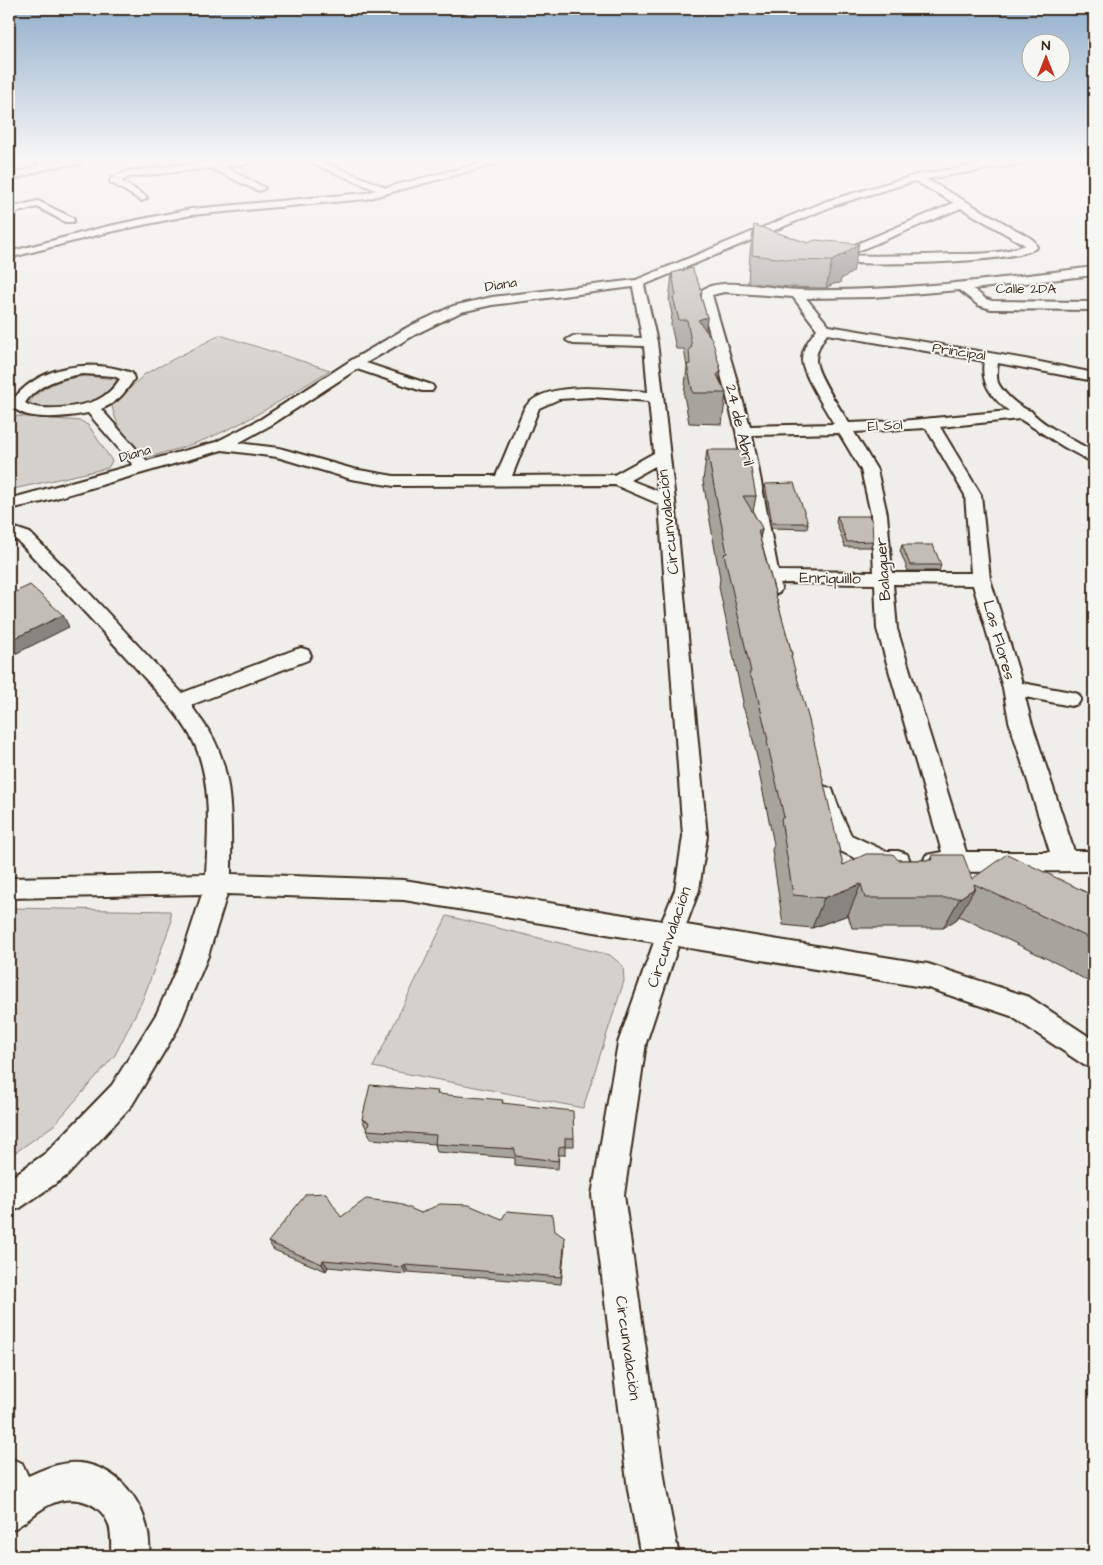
<svg xmlns="http://www.w3.org/2000/svg" width="1103" height="1565" font-family="'Architects Daughter',sans-serif">
  <rect width="100%" height="100%" fill="#efeeea"/>
  <filter id="ink" filterUnits="userSpaceOnUse"><feTurbulence type="fractalNoise" baseFrequency=".02" numOctaves="2"/><feDisplacementMap in="SourceGraphic" scale="10" xChannelSelector="R" yChannelSelector="G"/><feConvolveMatrix kernelMatrix="1 2 1 2 8 2 1 2 1" color-interpolation-filters="sRGB"/></filter>
  <g filter="url(#ink)">
    <path fill="#d4d1cc" stroke="#887e75" d="M220 335 330 370C277 403 227 437 166 452 160 454 150 458 143 456 130 452 113 418 112 405L145 374Z
      M86 376 116 379V385C109 391 103 398 94 402 77 410 48 411 30 405V402C43 384 65 378 86 376Z
      M16 416 81 421 89 426 112 461 108 468 9 490V434Z
      M9 908 170 911 171 923 143 999 115 1055 54 1125 9 1157Z
      M447 916 610 955 623 966 624 981 583 1108 373 1067Z"/>
    <g fill="none" stroke-linecap="round" stroke-linejoin="round">
      <defs>
        <path id="minor" d="M37 161H85L80 164 51 167 9 181V175L40 165Z
          M217 161H250L245 164 223 166 265 188 260 191 256 190 210 168 130 177 121 181 146 196 147 198 142 201 110 182 111 178 128 171Z
          M306 161H320L383 186 384 188 490 161H507L366 199 191 215 105 233 9 258V252L104 227 191 209 366 193 376 190Z
          M1002 161H1026L1021 164 926 179 1029 237 1034 241 1037 247C1022 264 847 267 821 260L819 258 825 255C867 256 910 256 952 254 976 254 1003 254 1025 245L961 208 853 253H845L843 251 845 249 954 203 915 181 835 205 644 285 657 342 675 501 707 836 699 890 686 925 928 964 1029 997 1094 1040V1069L1084 1065 1011 1016 928 988 678 946 646 1043 624 1195 666 1490 679 1556H641L628 1490 592 1195 618 1043 654 942 404 900 227 894 208 956 177 1030 132 1105 68 1175 20 1208 9 1212V1179L46 1153 112 1085 157 1013 182 956 202 894 9 898V878L206 874C208 833 212 786 196 747 184 718 154 689 134 666 96 624 57 582 18 541L9 537V526L30 533 79 582 182 693 294 650 301 648 308 650 311 655 308 660 191 705C199 718 210 730 216 744 234 782 231 833 231 874L404 880 662 921 675 890 683 836 659 504 615 485 394 486 351 479 277 457 222 450 42 502 9 509V499L133 465 88 413C68 417 23 423 10 404 36 365 90 358 132 373L134 379C125 393 117 403 101 409L147 461 216 442 261 419 350 361 408 327 453 306 492 297 636 280 827 201 916 175ZM633 287 642 338 573 336 566 340 573 344 644 346 648 392C615 390 544 378 524 409L496 476H394L353 469 279 448 238 443 271 425 357 369 422 391H432L434 388 432 385 366 363 418 333 461 312 492 305ZM83 374 114 376 120 379C114 388 107 395 97 400 82 407 39 413 25 403 38 384 61 377 83 374ZM592 397 649 401 654 453 614 475 512 476 539 408 559 399ZM655 466 658 491 630 480Z
          M1080 161H1092L1094 162V169Z
          M38 201 73 218 74 220 73 222H65L37 207 9 214V208Z
          M1094 267V275L973 289 986 299 992 301 1094 302V310L991 309 978 305 959 290 873 297 806 298 829 326 1025 359 1094 373V381L998 363C997 369 996 376 998 383 1004 394 1019 408 1031 411 1040 424 1079 443 1094 452V463L1064 447 1020 419 940 427 981 495 990 579 1022 683 1071 692 1078 694 1081 699 1078 704 1071 706 1025 697 1031 721 1074 851H1094V871L935 872 926 869 923 862 926 855 942 852 877 629 875 584 780 583 781 589 779 593 772 595 765 593 763 589 736 431 699 293C714 274 776 290 799 290 898 292 996 279 1094 267ZM724 292 793 297 817 329C810 338 802 348 802 360 803 375 826 410 834 424L750 426 712 295ZM827 334 984 361C980 383 992 398 1009 411L901 421 849 423C841 410 815 373 816 359 817 349 821 342 827 334ZM926 428 965 495 971 573H892L887 514 877 470 854 432ZM839 433 861 470 871 514 874 572 778 571 752 435ZM893 584 973 585 1003 688 1009 721 1050 852H966L897 629Z
          M824 786 832 789 839 809 851 835 885 851H898L907 854 910 861 907 868 898 871H882L834 848 815 809 813 795 816 789Z
          M9 1458 22 1463 28 1476C44 1469 62 1461 80 1463 125 1468 153 1514 149 1556H111C111 1546 112 1535 109 1525 100 1501 73 1494 51 1504 35 1511 25 1525 9 1531Z"/>
      </defs>
      <use href="#minor" stroke="#3b2a1e" stroke-width="4"/>
      <use href="#minor" fill="#f6f6f2" fill-rule="evenodd"/>
    </g>
    <path fill="#a7a39d" stroke="#3b2a1e" d="M754 225 808 243 853 272 841 279 840 283 833 284 826 288 789 287 748 283 750 252Z
      M672 273 701 297 707 317 706 330 721 371 720 381 726 393 722 424 689 423 684 395 687 367 684 349H676L671 325 672 314 669 301Z
      M707 450 743 458 756 496 753 512 762 529 760 538 792 654 791 658 843 865 898 860H930L932 855 972 879 1094 896V985L1062 966 959 916 957 919 943 928H852L848 915 812 928 783 925 772 850 774 844 759 773 760 770 748 719 742 705 743 702 719 587 720 578 703 481Z
      M765 484 808 523 807 529 771 528 764 489Z
      M837 516 873 541 871 547H845L836 522Z
      M902 545 941 565 939 571H908L900 551Z
      M438 1095 503 1103 574 1138V1146H565V1155H559L558 1169 515 1165V1158L437 1152 435 1144 371 1139 367 1130 368 1129 366 1128 362 1119Z
      M421 1213 502 1219 555 1231 565 1245 561 1284 408 1272 406 1274 328 1267 326 1271 274 1250 268 1242 341 1217Z"/>
    <path fill="#888480" stroke="#3b2a1e" d="M859 244 853 272 841 279 840 283 833 284 826 288 832 261Z
      M702 292 698 320 707 317 704 346 695 349 700 294Z
      M721 371 718 393 717 375Z
      M762 529 755 561 758 531Z
      M63 615 69 627 9 657V641Z
      M861 884 848 915 812 928 824 898Z
      M975 888 957 919 943 928 960 898Z
      M323 1260 328 1267 326 1271 322 1264Z
      M405 1265 408 1272 406 1274 403 1267Z"/>
    <path fill="#c2bdb7" stroke="#3b2a1e" d="M754 225 808 243 815 240 859 244 843 254 846 255 839 256 832 261 794 260 752 255Z
      M692 268 702 292 700 294 707 317 698 320 712 339 721 371 717 375 726 393H693L687 365 690 364 689 349 692 347 687 320H679L673 297 676 296 672 273Z
      M707 450H741L743 458H749L756 496H743L761 526 762 529 758 531 792 654 791 656 809 720 843 865 866 854H893L898 860H933L932 855H963L972 879 1007 854 1094 896V941L1085 936 974 884 975 888 960 898H865L861 884 824 898 793 895 781 819 784 817 767 741 768 740 755 686 749 673 751 672 724 554 727 553Z
      M794 483 808 523H772L765 484Z
      M837 516H869L872 521 873 541 847 542Z
      M902 545H933L941 565H910Z
      M30 585 63 615 9 641V595Z
      M370 1085 438 1091 437 1094 503 1100 502 1103 573 1111 574 1138H565V1146L559 1147 558 1161 515 1156V1149L435 1144 436 1135 367 1130 369 1122 362 1119Z
      M326 1193 341 1217 366 1199 398 1203 421 1213 440 1204 469 1205 502 1219 507 1211 553 1215 555 1231 565 1238 561 1277 405 1265 403 1267 323 1260 322 1264 268 1242 306 1194Z"/>
  </g>
  <linearGradient id="sky" x2="0" y2="1"><stop stop-color="#91afcc"/><stop offset="0.42" stop-color="#f8f7f6"/><stop offset="1" stop-color="#f8f7f6" stop-opacity="0"/></linearGradient>
  <rect width="1103" height="380" fill="url(#sky)"/>
  <g text-anchor="middle" dominant-baseline="central" stroke-width="4" stroke-linejoin="round" paint-order="stroke">
    <g font-size="14" fill="#3b2a1e" stroke="#f6f6f2">
      <text transform="translate(501 285) rotate(-9)">Diana</text>
      <text x="1026" y="289">Calle 2DA</text>
      <text transform="translate(959 352) rotate(9)">Principal</text>
      <text transform="translate(885 426) rotate(-3)">El Sol</text>
      <text transform="translate(135 454) rotate(-16)">Diana</text>
    </g>
    <g font-size="16" fill="#3b2a1e" stroke="#f6f6f2">
      <text transform="translate(740 425) rotate(77)">24 de Abril</text>
      <text transform="translate(668 522) rotate(-96)">Circunvalación</text>
      <text transform="translate(883 569) rotate(-94)">Balaguer</text>
      <text transform="translate(830 578) rotate(1)">Enriquillo</text>
      <text transform="translate(999 640) rotate(74)">Las Flores</text>
      <text transform="translate(669 937) rotate(-71)">Circunvalación</text>
      <text transform="translate(628 1348) rotate(82)">Circunvalación</text>
    </g>
  </g>
  <rect width="1103" height="1565" fill="none" stroke="#f6f6f2" stroke-width="30"/>
  <rect x="15" y="15" width="1073" height="1535" fill="none" stroke="#3b2a1e" stroke-width="2" filter="url(#ink)"/>
  <g transform="translate(1046 58)"><circle r="24" fill="#f6f6f2" stroke="#aba49d"/>
  <path d="M0-4L9 19L0 12L-9 19Z" fill="#c8321e"/>
  <text y="-8" font-size="14" font-weight="bold" text-anchor="middle" fill="#3b2a1e">N</text>
  </g>
</svg>
